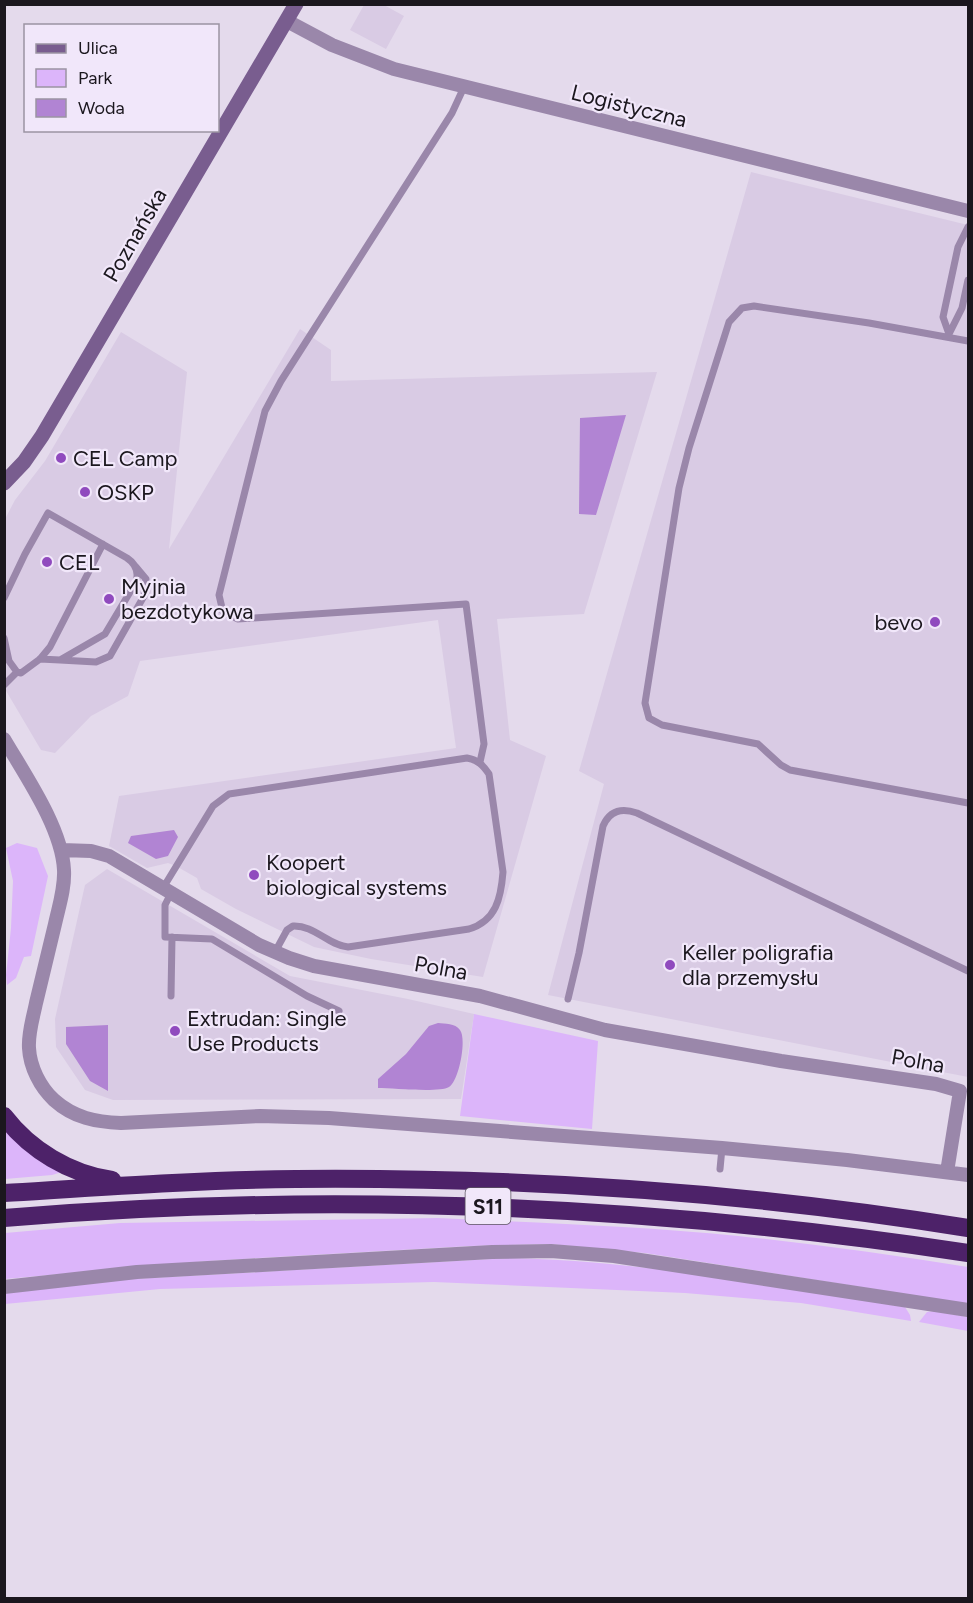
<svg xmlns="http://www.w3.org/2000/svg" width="973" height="1603" font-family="Figtree,sans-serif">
  <rect width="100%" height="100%" fill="#e4daec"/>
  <path fill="#d9cbe4" d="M364 5H384L404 16 386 49 350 30Z
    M751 172 968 225V1077L548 995 604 784 579 771Z
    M300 329 331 350V381L657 372 584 614 497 619 510 740 546 756 483 977 371 959 314 947 236 909 201 889 197 878 176 866 168 863 147 868 109 846 119 796 456 748 438 620 140 661 128 696 91 716 55 753 41 750 5 689V519L15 500 45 461 121 332 187 372 169 549Z
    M107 869 290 976 408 999 474 1014 461 1099 113 1100 85 1090 56 1047 55 1019 85 885Z"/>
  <path fill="#dcb5fa" d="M17 843 37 848 48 876 31 956 24 957 16 978 7 985 6 975 11 928 13 881 6 848Z
    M474 1014 598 1041 592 1129 460 1116Z
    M4 1129 62 1172 52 1175 5 1179Z
    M438 1218C538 1223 638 1226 738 1236 815 1244 892 1255 968 1267V1304L645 1253 550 1244 470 1246 208 1261 5 1279V1233L120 1223Z
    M511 1258C643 1261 775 1286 905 1307L910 1315 911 1321 801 1303 685 1293 434 1282 160 1289 5 1304 4 1293 132 1279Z
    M934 1311 968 1317V1331L919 1322 927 1312Z"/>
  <path fill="#b184d3" d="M626 415 596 515 579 514 580 418Z
    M174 830 178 837 168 856 156 859 128 843 131 836Z
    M438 1023C445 1024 455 1023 460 1030 467 1039 459 1081 449 1087 439 1093 392 1088 378 1088V1079L406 1054 429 1026Z
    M108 1025V1091L90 1081 66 1044V1027Z"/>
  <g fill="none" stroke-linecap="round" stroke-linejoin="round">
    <path stroke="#9a87aa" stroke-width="7" d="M464 87 452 113 281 381 265 411 219 595 223 612 238 619 466 604 484 744 480 762
      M968 227 958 247 943 317 949 334 962 308 968 280
      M968 341 869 323 754 306 742 308 729 322 689 448 679 488 645 703 649 718 662 725 758 744 781 765 790 770 968 803
      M4 598 25 554 48 513 127 558C136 564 139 572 136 582L105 634 60 660 40 659
      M4 638 9 661 17 672 21 673 40 659 50 647 103 544
      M60 660 96 662 110 656 144 596 146 579 136 567
      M4 685 17 672
      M163 888 213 806 229 794 467 758C478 760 483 765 489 774L503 872C501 898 496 921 469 929L348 947C328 945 314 925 293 926L287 930 275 952
      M171 893 165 905V937L212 939 307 996 339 1011
      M171 996 172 937
      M568 999 579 953 603 826C610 810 622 808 637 813L968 971
      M720 1169 722 1148"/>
    <path stroke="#9a87aa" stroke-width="14" d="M287 21 332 45 394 69 968 211
      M4 739C25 775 62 828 64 870 65 888 59 906 55 924 49 950 42 977 36 1003 33 1018 28 1033 29 1048 30 1067 40 1087 54 1100 74 1118 96 1122 121 1123L260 1116 329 1118 722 1148 847 1160 968 1175
      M62 850 91 851 109 856 259 945 289 958 314 966 480 996 605 1030 781 1061 936 1084 960 1091 947 1172
      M4 1287 137 1272 492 1252 551 1251 614 1256 968 1310"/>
    <path stroke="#795d8f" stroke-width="15" d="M4 483 24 462 42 436 296 4"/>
    <path stroke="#4d2269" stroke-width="18" d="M4 1116C30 1150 70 1174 112 1180
      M4 1193C102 1187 198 1180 296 1179 521 1177 746 1192 968 1228
      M4 1218C329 1191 646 1204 968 1253"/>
  </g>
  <g fill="#904abe" stroke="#f1e7fa" stroke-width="2">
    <circle cx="61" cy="458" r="6"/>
    <circle cx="85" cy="492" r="6"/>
    <circle cx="47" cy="562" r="6"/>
    <circle cx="109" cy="599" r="6"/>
    <circle cx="935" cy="622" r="6"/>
    <circle cx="254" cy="875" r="6"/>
    <circle cx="670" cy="965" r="6"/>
    <circle cx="175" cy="1031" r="6"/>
  </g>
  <g text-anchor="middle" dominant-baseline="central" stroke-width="4.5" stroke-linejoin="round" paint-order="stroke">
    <rect fill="#f1e7fa" stroke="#5b5560" stroke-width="1.5" x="465.5" y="1188" width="45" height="36" rx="4.5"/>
    <g font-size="21" font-weight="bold" fill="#1b171e">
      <text x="488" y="1206">S11</text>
    </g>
    <g font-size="22" fill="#1b171e" stroke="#f1e7fa">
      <text transform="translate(629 106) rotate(14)">Logistyczna</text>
      <text transform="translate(135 235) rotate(-60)">Poznańska</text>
      <text transform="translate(441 968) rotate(10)">Polna</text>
      <text transform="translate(918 1061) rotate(10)">Polna</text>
    </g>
    <g font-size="22" fill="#1b171e" stroke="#f1e7fa" text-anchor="start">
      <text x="73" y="458">CEL Camp</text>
      <text x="97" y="492">OSKP</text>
      <text x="59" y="562">CEL</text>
      <text x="121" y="586">Myjnia<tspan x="121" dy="25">bezdotykowa</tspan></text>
      <text x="923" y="622" text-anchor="end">bevo</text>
      <text x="266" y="862">Koopert<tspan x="266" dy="25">biological systems</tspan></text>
      <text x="682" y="952">Keller poligrafia<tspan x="682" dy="25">dla przemysłu</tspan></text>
      <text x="187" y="1018">Extrudan: Single<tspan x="187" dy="25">Use Products</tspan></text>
    </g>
  </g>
  <rect width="973" height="1603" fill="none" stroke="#1b171e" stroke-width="12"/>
  <rect x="24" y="24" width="195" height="108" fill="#f1e7fa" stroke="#9b94a2" stroke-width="1.5"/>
  <rect x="36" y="44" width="30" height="9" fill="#795d8f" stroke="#9b94a2" stroke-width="1.5"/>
  <text x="78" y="54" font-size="18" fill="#1b171e">Ulica</text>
  <rect x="36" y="69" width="30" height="18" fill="#dcb5fa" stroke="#9b94a2" stroke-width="1.5"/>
  <text x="78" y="84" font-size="18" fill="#1b171e">Park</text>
  <rect x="36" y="99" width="30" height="18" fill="#b184d3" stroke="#9b94a2" stroke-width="1.5"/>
  <text x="78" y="114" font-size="18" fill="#1b171e">Woda</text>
</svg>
